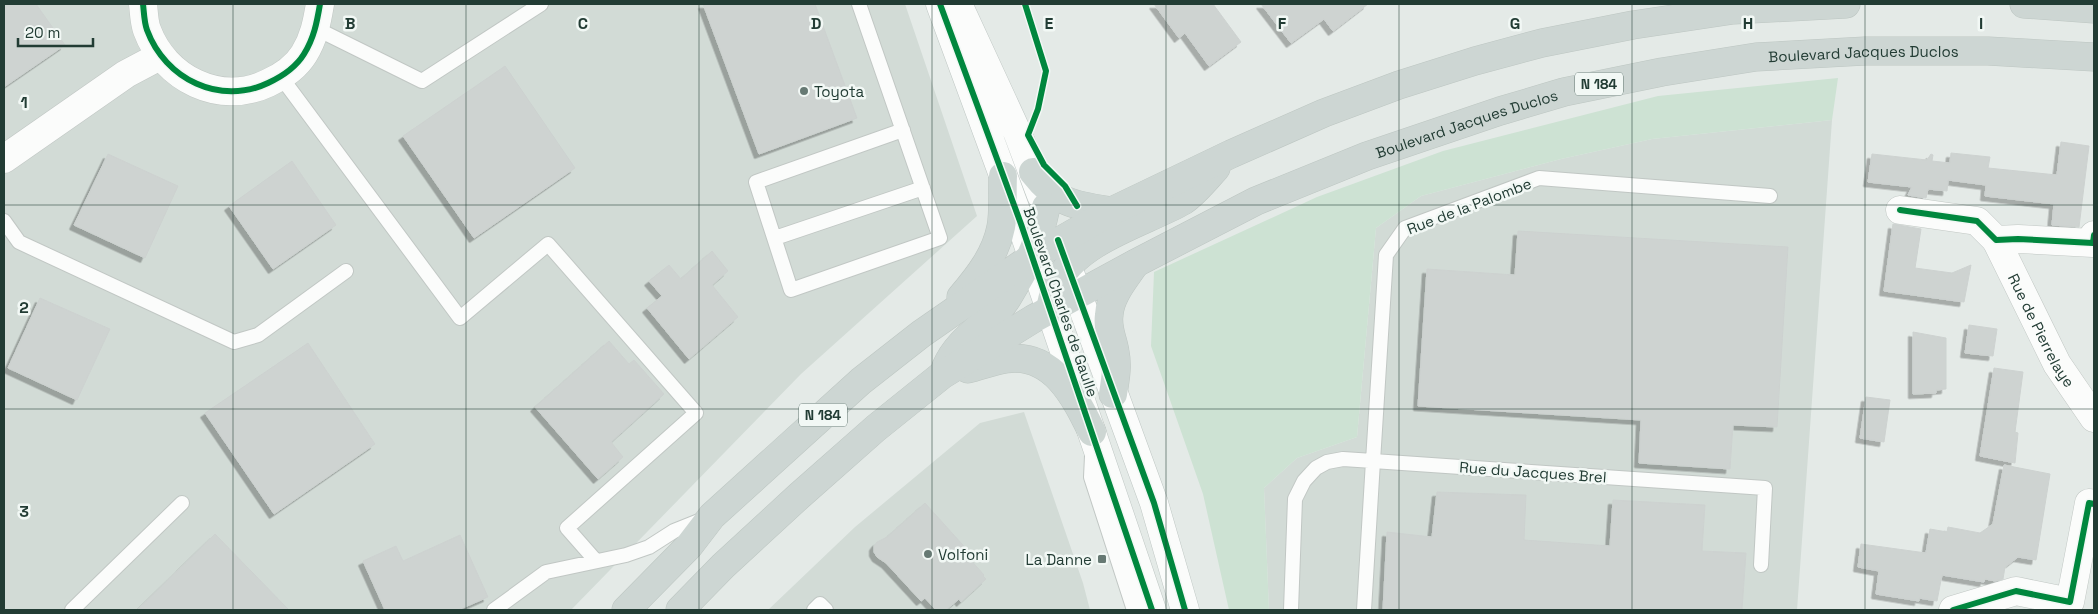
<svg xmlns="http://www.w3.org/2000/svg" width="2098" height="614" font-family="'Space Grotesk',sans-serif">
  <defs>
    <filter id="shadow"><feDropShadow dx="-4.5" dy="4.5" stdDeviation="0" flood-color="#0004"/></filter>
  </defs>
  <rect width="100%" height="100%" fill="#e4eae7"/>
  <path fill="#d2dbd6" d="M4 4H905L977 216 801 374 571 610H4Z
    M1832 120 1797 610H1269L1264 488 1297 458 1357 437 1376 228 1421 196 1561 159 1652 139Z
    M1024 412 1083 583 1090 610H768L855 527 980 423Z"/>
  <path fill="#cde2d3" d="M1838 78 1832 120 1652 139 1561 159 1421 196 1376 228 1357 437 1297 458 1264 488 1269 610H1229L1203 494 1151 346 1154 272 1317 197 1443 151 1658 96Z"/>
  <path fill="#ced3d1" stroke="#cdd2d0" filter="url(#shadow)" d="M4 4H36L65 45 4 87Z
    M703 4H815L857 118 759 154Z
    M1154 4H1213L1241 42 1209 66 1185 33 1179 38Z
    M1261 4H1368L1333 31 1324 19 1291 43Z
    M505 66 575 168 474 238 403 136Z
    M2061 142 2089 146 2079 227 2052 225 2054 204 1985 196 1986 185 1948 180 1947 191 1928 189 1926 198 1908 195 1912 187 1868 182 1872 154 1927 160 1931 154 1933 155 1932 161 1950 163 1951 153 1990 157 1988 168 2057 175Z
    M108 154 178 186 145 258 74 225Z
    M292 161 336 225 273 269 229 206Z
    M1893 224 1921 229 1915 268 1952 273 1971 265 1964 302 1884 291Z
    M1518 231 1788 247 1777 427 1733 425 1730 469 1639 463 1641 420 1418 406 1427 269 1515 275Z
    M712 251 728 271 712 285 738 317 689 359 647 308 662 296 649 281 669 265 681 279Z
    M40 298 110 329 77 400 8 368Z
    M1969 325 1997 329 1993 356 1965 353Z
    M1913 332 1946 338V389L1936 390V393L1913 394Z
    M609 341 629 364 634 360 664 394 611 442 623 457 598 479 535 407Z
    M308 343 375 444 274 514 205 413Z
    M1994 368 2023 372 2015 432 2018 433 2015 463 1980 456Z
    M1866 397 1890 400 1884 442 1860 438Z
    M2004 465 2050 474 2036 560 2018 557 2005 567 2003 579 1995 581 1985 579 1984 582 1942 575 1937 601 1919 598V601L1876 594 1879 571 1858 567 1861 544 1926 553 1930 529 1947 532 1948 527 1980 533 1993 524Z
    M1437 492 1526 495 1524 540 1610 546 1613 500 1705 505 1702 551 1746 553 1742 610H1383L1387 532 1432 537Z
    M925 503 972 555 969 558 984 575 983 576 986 579 961 602 959 599 946 610H936L925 598 921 601 886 563 877 557 874 552V546L877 542 887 537Z
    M215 534 289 610H137Z
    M460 535 488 597 458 610H385L363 561 396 546 403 561Z"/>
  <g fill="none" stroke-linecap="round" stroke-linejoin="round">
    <defs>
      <path id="lane" d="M859 4 940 238 791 290 756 182 903 130
        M317 29 422 81 541 4
        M281 77 460 318 548 244 696 413 567 528 596 561
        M4 221 19 242 234 342 258 335 346 271
        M775 238 923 188
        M1092 456 1091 477 1134 610
        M72 610 182 503
        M494 610 546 572 626 555 649 547 674 531 704 519
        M814 610 820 604 826 610
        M1291 610 1295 499 1304 481 1316 468 1327 462 1343 459 1373 461 1386 255 1405 228 1539 178 1770 196
        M1364 610 1373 461 1765 488 1761 565"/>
      <g id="street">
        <path d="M143 4C144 12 144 22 147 30 165 79 220 106 268 83 281 77 296 67 304 54 314 38 317 22 320 4"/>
        <path d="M4 159 126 74 160 56"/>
        <path d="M1900 210 1977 221 1996 240 2018 239 2093 243 2094 235"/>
        <path id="s1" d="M1996 240 2057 364 2094 418"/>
        <path d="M1953 610 2016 591 2070 602 2089 503 2094 504"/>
      </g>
      <path id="secondary" d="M940 4 1021 224 1152 610
        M958 4 1018 134 1041 195
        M1070 273 1154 503 1185 610"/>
      <g id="primary">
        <path d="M2024 4 2094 9"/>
        <path d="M1033 172C1058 204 1073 205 1112 211"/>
        <path d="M961 297C979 276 996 254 1001 227 1004 211 1002 192 1003 176"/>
        <path d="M1050 309C1052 299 1054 289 1059 280 1079 240 1146 222 1183 201 1195 193 1206 179 1216 168"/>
        <path d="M946 367C957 341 981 328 1000 308 1006 302 1010 293 1015 285 1032 257 1039 240 1046 207"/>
        <path d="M968 369C980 366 993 361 1006 359 1053 352 1075 397 1092 432"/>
        <path d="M1113 394C1115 380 1118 367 1115 352 1113 339 1107 329 1109 315 1110 296 1125 279 1135 264"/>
        <path d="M626 610 689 546 712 516 861 381 921 334 1032 257 1112 211 1231 154 1324 113 1399 85 1475 61 1542 43 1633 25 1733 10 1846 4"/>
        <path id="s2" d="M680 610 723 566 799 496 876 428 942 375 1033 319 1136 263 1256 201 1367 156 1500 111 1564 92 1662 72 1756 57 1865 51H1988L2094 57"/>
      </g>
    </defs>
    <use href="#lane" stroke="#c1c7c4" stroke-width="16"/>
    <use href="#street" stroke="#c1c7c4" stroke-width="29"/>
    <use href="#secondary" stroke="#bfc7c4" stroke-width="29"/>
    <use href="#primary" stroke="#bdc6c2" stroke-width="29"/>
    <use href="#lane" stroke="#fbfcfb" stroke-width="14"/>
    <use href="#street" stroke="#fbfcfb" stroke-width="28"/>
    <use href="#secondary" stroke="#fbfcfb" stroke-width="28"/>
    <use href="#primary" stroke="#cdd6d3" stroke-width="28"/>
    <defs>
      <path id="cycleway" d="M143 4C144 12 144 22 147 30 165 79 220 106 268 83 281 77 296 67 304 54 314 38 317 22 320 4
        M940 4 1021 224 1152 610
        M1025 4 1046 71 1038 109 1028 135 1044 165 1065 186 1077 206
        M1900 210 1977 221 1996 240 2018 239 2093 243 2094 235
        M1058 240 1154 503 1185 610
        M1953 610 2016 591 2070 602 2089 503 2094 504"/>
    </defs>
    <use href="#cycleway" stroke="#f2f8f5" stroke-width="9"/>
    <use href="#cycleway" stroke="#00873e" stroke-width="6"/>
  </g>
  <path fill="none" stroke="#223c34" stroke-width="1" stroke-opacity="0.55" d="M233 4V610M466 4V610M699 4V610M932 4V610M1166 4V610M1399 4V610M1632 4V610M1865 4V610M4 205H2094M4 409H2094"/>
  <g fill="#667973" stroke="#f2f8f5" stroke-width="2">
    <circle cx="804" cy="91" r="5"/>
    <circle cx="928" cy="554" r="5"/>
    <rect x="1097" y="554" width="10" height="10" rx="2.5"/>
  </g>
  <g text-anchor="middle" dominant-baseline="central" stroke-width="5" stroke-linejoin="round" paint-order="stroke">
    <g fill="#f2f8f5" stroke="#60746e" stroke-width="1">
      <rect x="1575" y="72.5" width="48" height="23" rx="4"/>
      <rect x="799" y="403.5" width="48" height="23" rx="4"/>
    </g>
    <g font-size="14" font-weight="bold" fill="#223c34">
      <text x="1599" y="84">N 184</text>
      <text x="823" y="415">N 184</text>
    </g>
    <g font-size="15" fill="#223c34" stroke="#f2f8f5">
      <text stroke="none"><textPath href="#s2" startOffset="1341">Boulevard Jacques Duclos</textPath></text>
      <text stroke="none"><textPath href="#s2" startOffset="936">Boulevard Jacques Duclos</textPath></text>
      <text transform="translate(1469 206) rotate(-21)">Rue de la Palombe</text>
      <text transform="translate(1061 302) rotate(71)">Boulevard Charles de Gaulle</text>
      <text stroke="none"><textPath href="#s1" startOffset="101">Rue de Pierrelaye</textPath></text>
      <text transform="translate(1533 472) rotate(4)">Rue du Jacques Brel</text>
    </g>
    <g font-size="15" fill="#223c34" stroke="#f2f8f5" text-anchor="start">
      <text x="814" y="91">Toyota</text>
      <text x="938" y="554">Volfoni</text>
      <text x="1092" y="559" text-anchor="end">La Danne</text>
    </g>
  </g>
  <g font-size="16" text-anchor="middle" font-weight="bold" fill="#223c34" stroke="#f2f8f5" stroke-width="5" stroke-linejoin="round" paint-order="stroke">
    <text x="350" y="29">B</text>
    <text x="583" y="29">C</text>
    <text x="816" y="29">D</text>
    <text x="1049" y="29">E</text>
    <text x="1282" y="29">F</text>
    <text x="1515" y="29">G</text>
    <text x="1748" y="29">H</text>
    <text x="1981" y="29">I</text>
    <text x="24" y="108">1</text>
    <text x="24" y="313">2</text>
    <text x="24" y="517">3</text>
  </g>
  <rect width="2098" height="614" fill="none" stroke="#223c34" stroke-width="10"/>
  <path d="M18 38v8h75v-8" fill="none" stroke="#223c34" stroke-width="2.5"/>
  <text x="25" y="38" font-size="15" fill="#223c34" stroke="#f2f8f5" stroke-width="4" paint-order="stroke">20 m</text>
</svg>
